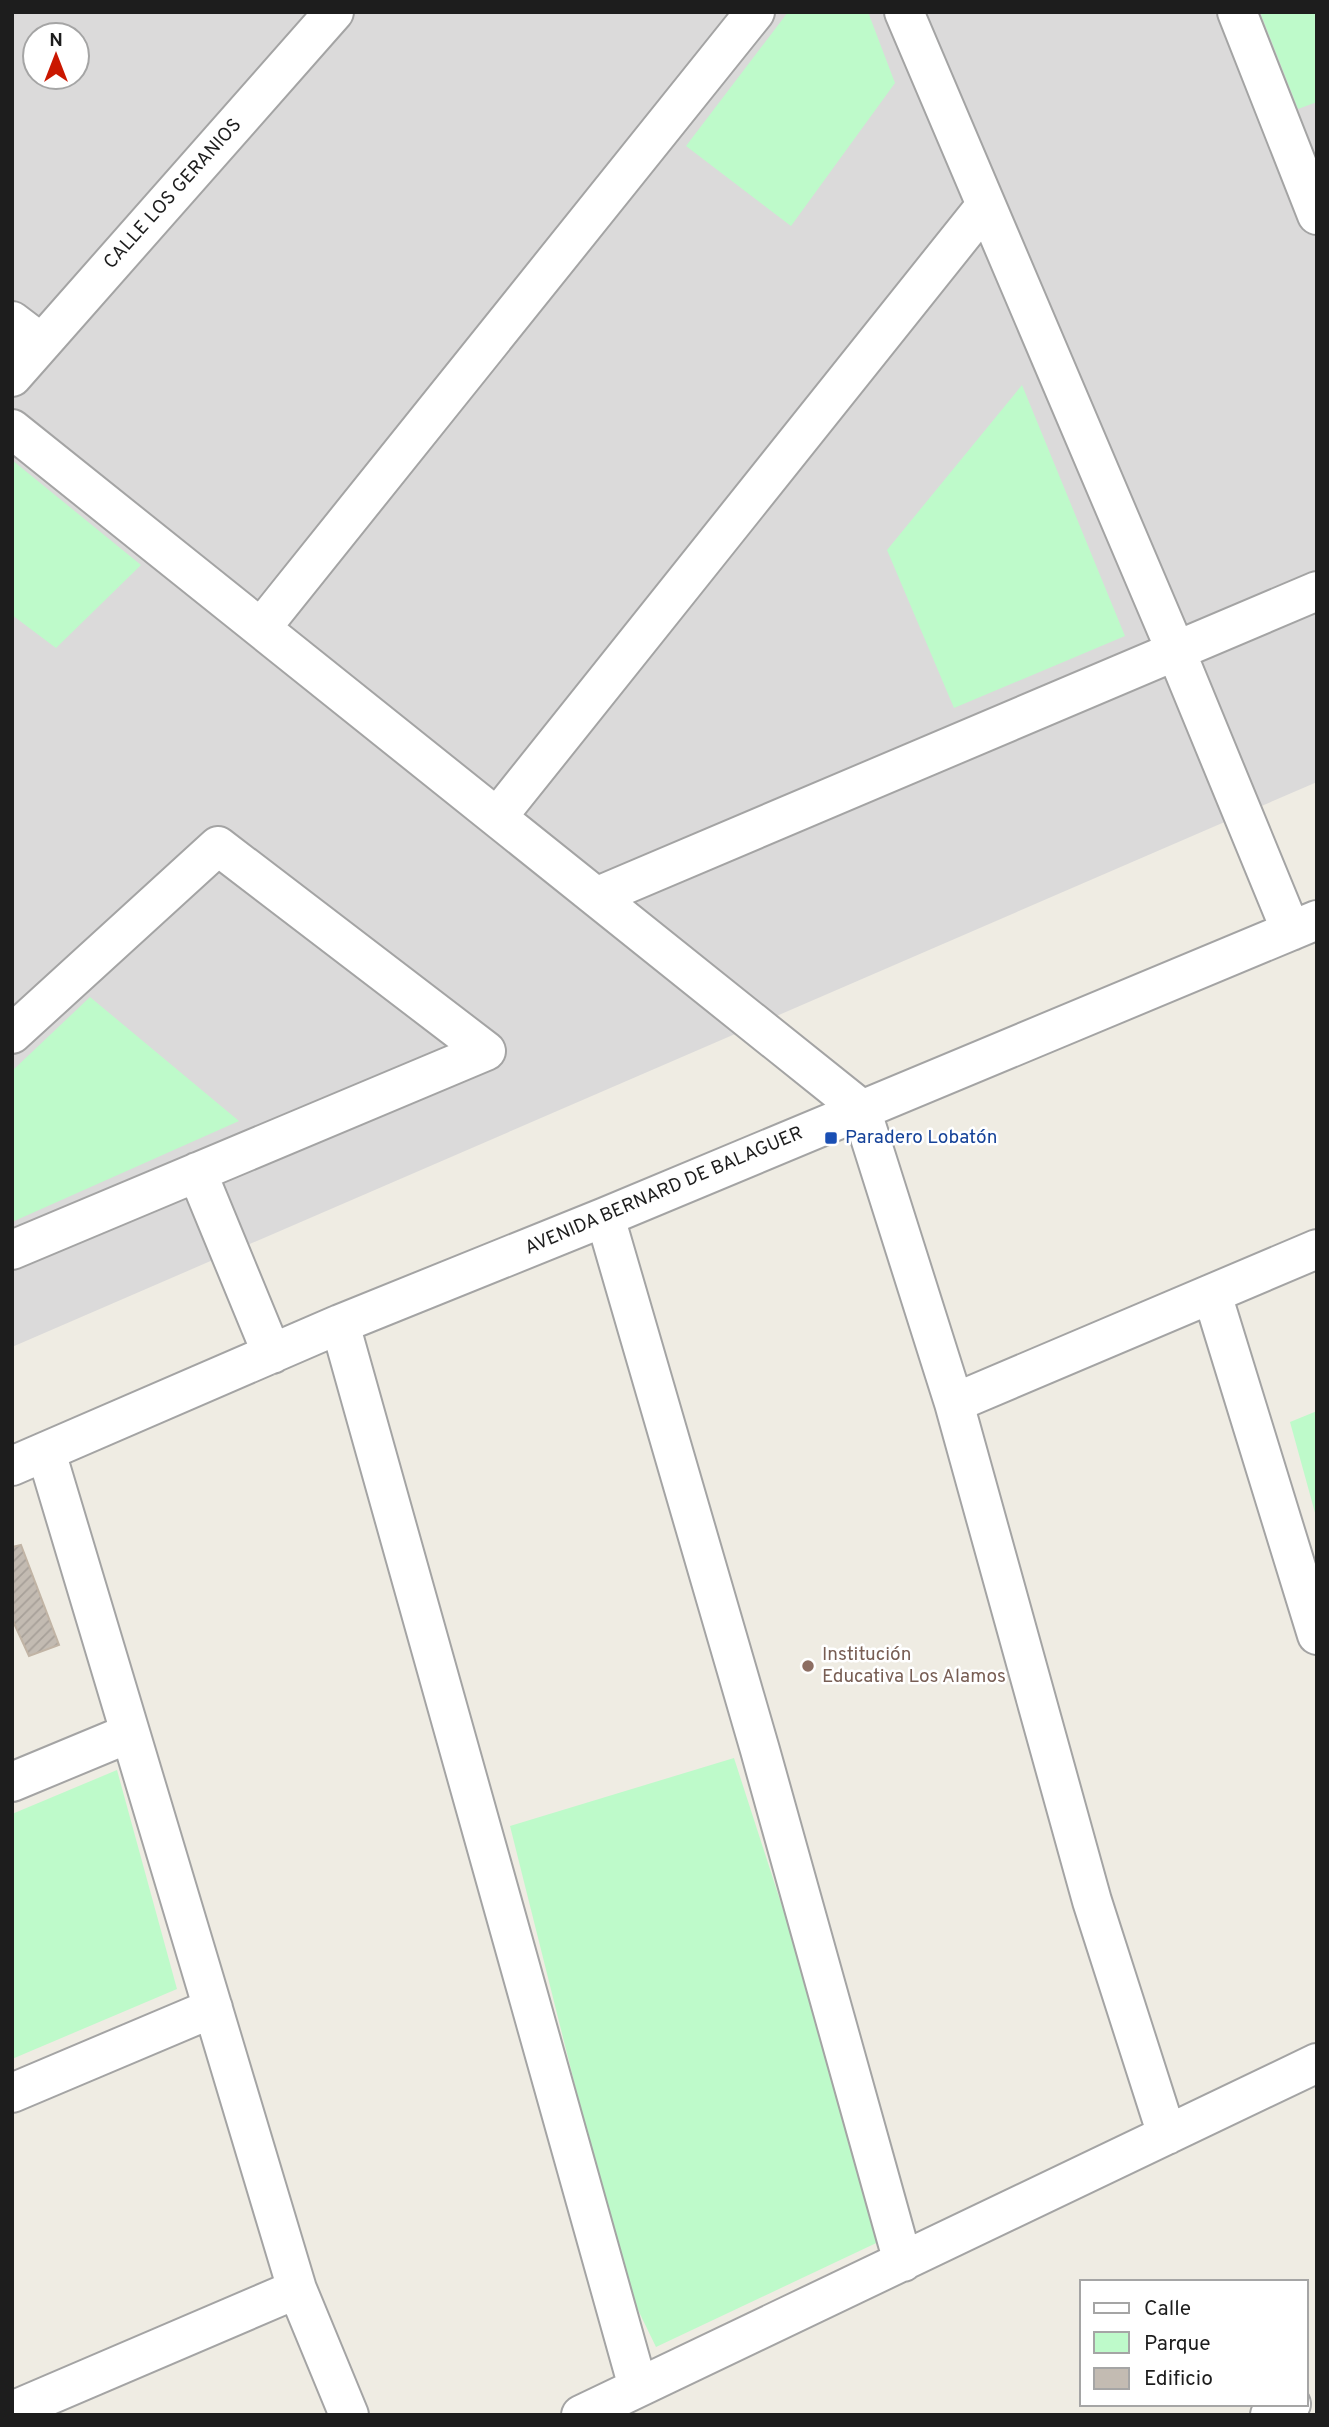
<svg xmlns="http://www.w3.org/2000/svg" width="1329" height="2427" font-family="Overpass,sans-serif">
  <defs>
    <pattern id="building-hatch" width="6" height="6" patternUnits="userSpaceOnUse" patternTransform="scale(1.75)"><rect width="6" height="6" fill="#c3bbb2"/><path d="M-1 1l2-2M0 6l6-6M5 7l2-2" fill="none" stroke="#a7a099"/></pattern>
  </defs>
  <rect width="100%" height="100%" fill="#efece3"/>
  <path fill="#dbdada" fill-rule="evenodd" d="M12 12H1317V782L12 1347ZM35 35H77V77H35Z"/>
  <path fill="#befaca" d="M788 12H868L895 83 791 226 686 146Z
    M1260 12H1317V102L1298 109Z
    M1022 385 1125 636 954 708 887 550Z
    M12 460 141 565 56 648 12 615Z
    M90 997 239 1121 12 1222V1071Z
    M1317 1411V1520L1290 1422Z
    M734 1758 889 2237 656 2347 624 2281 510 1826Z
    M117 1770 177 1989 12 2059V1814Z"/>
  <path fill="url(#building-hatch)" stroke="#c1b4a5" stroke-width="2" d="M21 1545 59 1645 29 1656 12 1619V1547Z"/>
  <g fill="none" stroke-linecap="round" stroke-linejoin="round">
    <defs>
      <path id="minor" d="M904 12 1175 649 1291 931
        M1237 12 1317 215
        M12 321 41 343
        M12 377 334 12
        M12 429 861 1109 954 1403 1092 1901 1167 2135
        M261 628 755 12
        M498 816 986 205
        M598 896 1317 591
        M12 1034 218 846 486 1051 12 1250
        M197 1172 272 1354
        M605 1217 760 1750 903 2262
        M1212 1294 1317 1635
        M340 1324 638 2387
        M954 1403 1317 1249
        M46 1452 297 2289 349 2415
        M12 1466 340 1324 605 1217 1317 920
        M12 1782 130 1733
        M12 2093 213 2008
        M12 2411 297 2289
        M581 2415 1317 2063
        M1270 2415 1291 2404"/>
    </defs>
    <use href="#minor" stroke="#a4a4a4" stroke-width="42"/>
    <use href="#minor" stroke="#fff" stroke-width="38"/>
  </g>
  <rect fill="#1a4fb4" stroke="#fff" stroke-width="2.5" x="824" y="1131" width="14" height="14" rx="3.5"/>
  <circle fill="#8d6e63" stroke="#fff" stroke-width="2.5" cx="808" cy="1666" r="7"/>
  <g text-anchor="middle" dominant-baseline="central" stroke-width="5" stroke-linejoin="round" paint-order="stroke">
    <g font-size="19" fill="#1d1d1d" stroke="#fff">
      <text transform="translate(173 194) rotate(-48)">CALLE LOS GERANIOS</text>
      <text transform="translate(664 1191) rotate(-23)">AVENIDA BERNARD DE BALAGUER</text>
    </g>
    <g font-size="19" fill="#164399" stroke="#fff" text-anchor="start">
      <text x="845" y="1138">Paradero Lobatón</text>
    </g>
    <g font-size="19" fill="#785e54" stroke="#fff" text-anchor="start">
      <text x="822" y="1655">Institución<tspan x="822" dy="22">Educativa Los Alamos</tspan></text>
    </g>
  </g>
  <rect width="1329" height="2427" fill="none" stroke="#1d1d1d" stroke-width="28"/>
  <rect x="1080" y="2280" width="228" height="126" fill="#ffffff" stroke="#a5a5a5" stroke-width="2"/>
  <rect x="1094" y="2303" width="35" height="10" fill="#ffffff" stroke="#a5a5a5" stroke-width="2"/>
  <text x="1144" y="2315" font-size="21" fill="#1d1d1d">Calle</text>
  <rect x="1094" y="2332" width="35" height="21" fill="#befaca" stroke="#a5a5a5" stroke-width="2"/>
  <text x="1144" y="2350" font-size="21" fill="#1d1d1d">Parque</text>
  <rect x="1094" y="2368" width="35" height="21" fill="#c3bbb2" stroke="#a5a5a5" stroke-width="2"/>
  <text x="1144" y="2385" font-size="21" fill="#1d1d1d">Edificio</text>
  <g transform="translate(56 56)"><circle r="33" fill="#ffffff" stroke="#a5a5a5" stroke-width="2"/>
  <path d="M0-5L12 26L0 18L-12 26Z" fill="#ca1700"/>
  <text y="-10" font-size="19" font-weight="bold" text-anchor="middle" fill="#1d1d1d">N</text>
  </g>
</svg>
